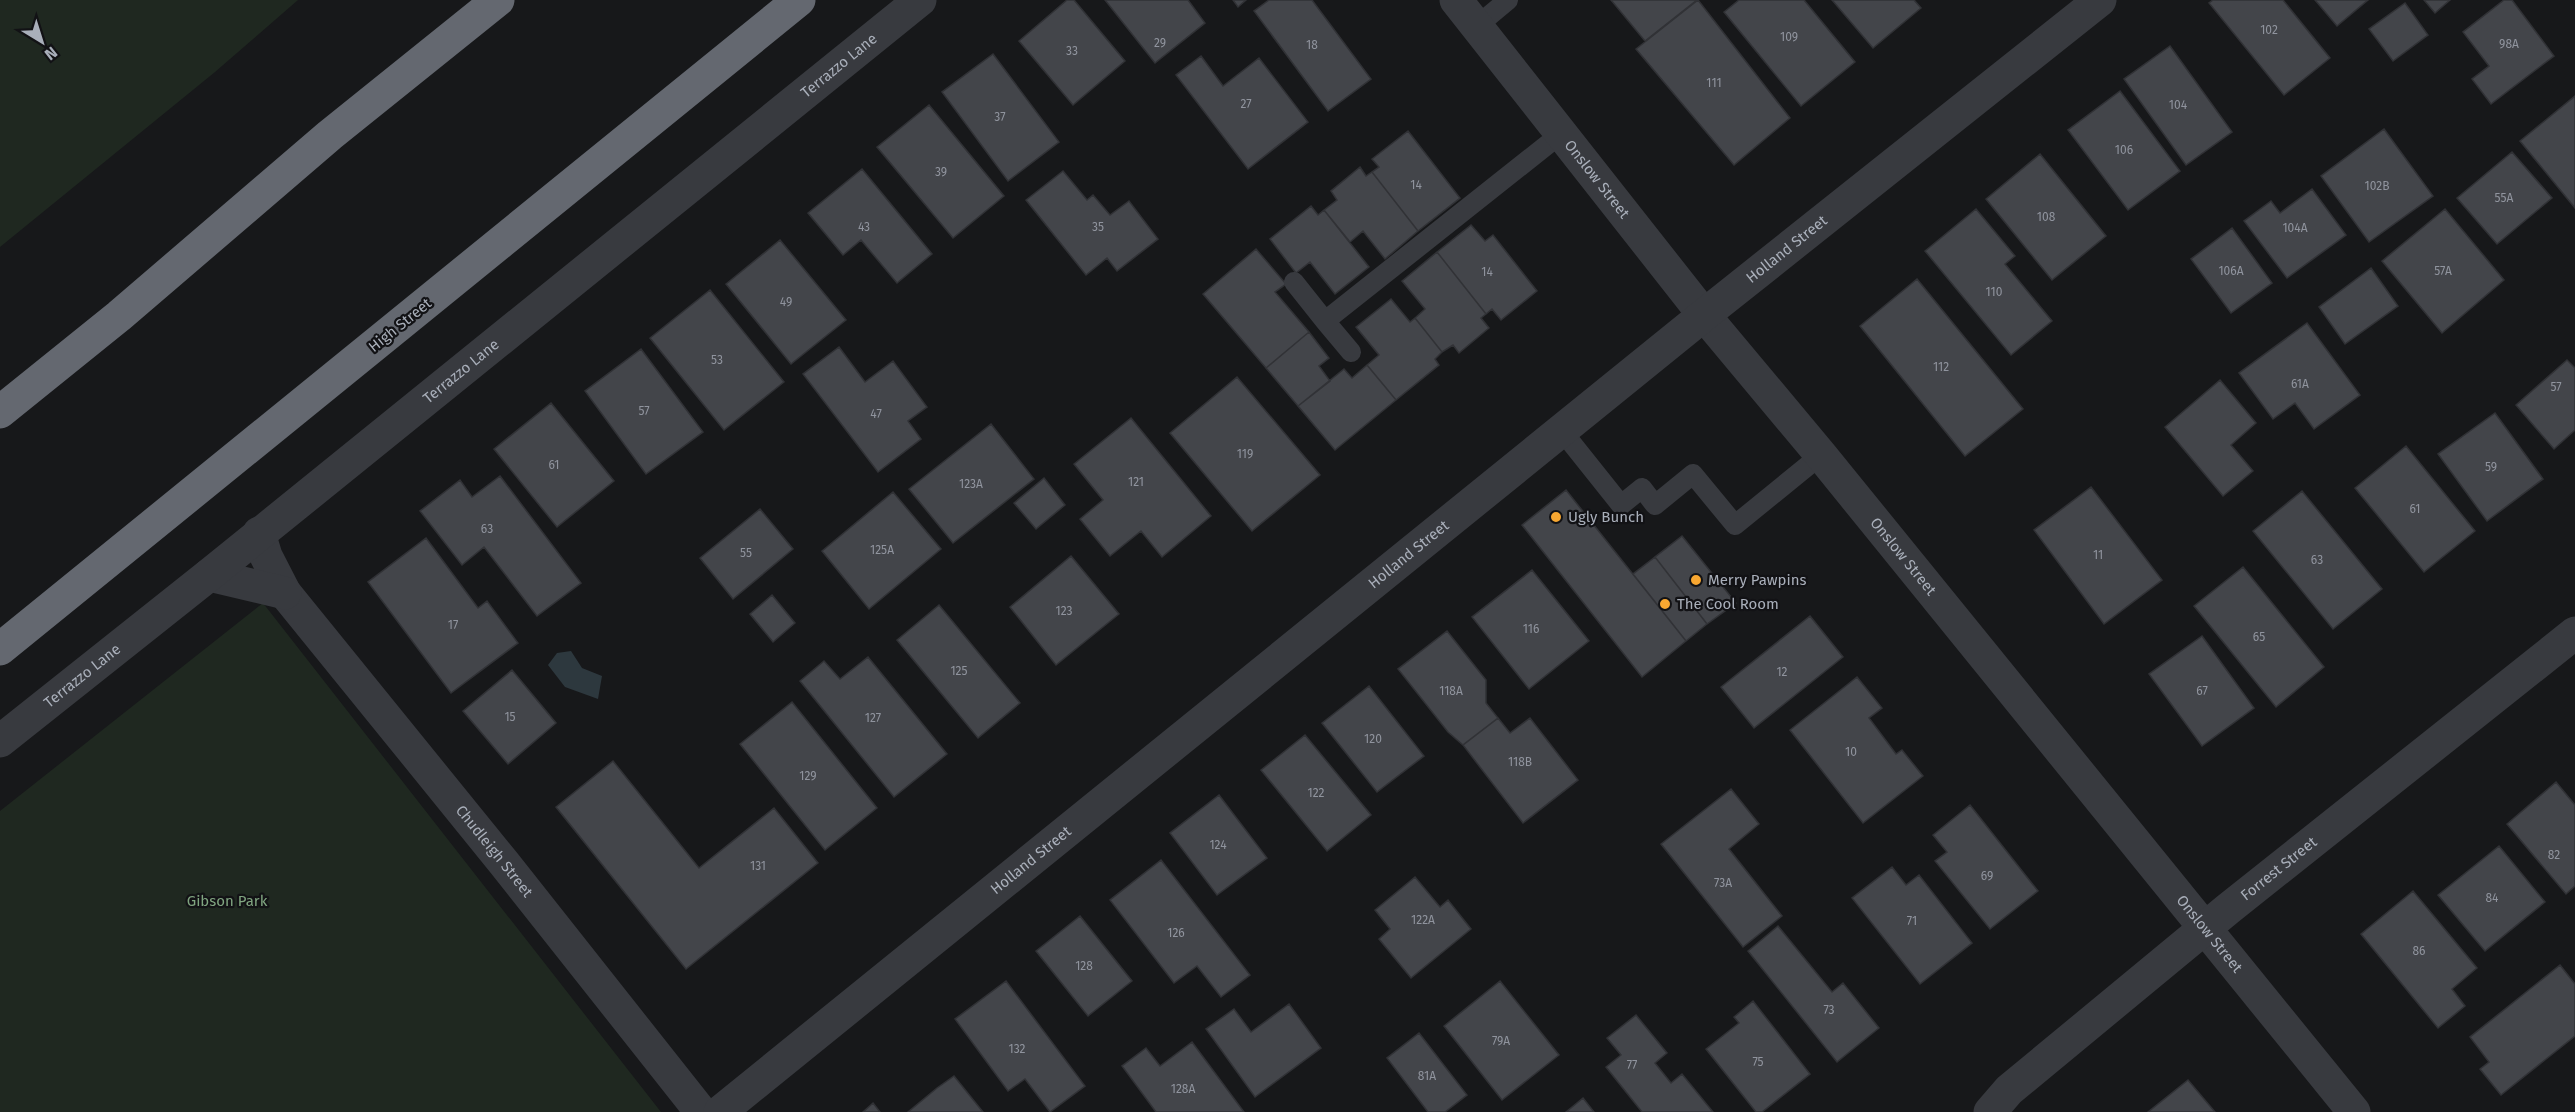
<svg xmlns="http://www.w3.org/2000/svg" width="2575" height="1112" font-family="'Fira Sans',sans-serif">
  <rect width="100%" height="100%" fill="#17181a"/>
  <path fill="#1f2820" d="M0 0H298L215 72 0 247Z
    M263 603 661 1112H0V811Z"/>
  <path fill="#2d383e" d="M571 651 582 668 602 676 598 699 565 687 548 665 557 653Z"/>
  <path fill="#43454a" stroke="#313236" stroke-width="1.5" d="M1067 0H1074L1125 61 1073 105 1019 41Z
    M1105 0H1188L1205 23 1155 63Z
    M1233 0H1246L1238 7Z
    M1269 0H1312L1371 79 1328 111 1254 11Z
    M1611 0H1697L1645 41Z
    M1698 0 1790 118 1734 165 1636 49Z
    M1739 0H1804L1855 62 1801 106 1724 12Z
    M1832 0H1914L1921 8 1873 48Z
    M2213 0H2283L2330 58 2284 95 2209 3Z
    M2315 0H2368L2337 26Z
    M2424 0H2450L2435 13Z
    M2504 0H2512L2554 56 2491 104 2472 79 2489 66 2463 32Z
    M2405 3 2428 35 2393 61 2369 29Z
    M2170 46 2232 132 2186 165 2124 79Z
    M993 54 1059 142 1008 181 942 92Z
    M1201 56 1223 86 1259 58 1308 122 1248 169 1176 75Z
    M2120 91 2180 171 2128 210 2068 130Z
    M2575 96V208L2520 141Z
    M929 105 1004 196 953 238 877 147Z
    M2384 129 2433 196 2369 242 2321 176Z
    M1408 131 1460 198 1418 231 1372 172 1379 167 1372 159Z
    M2512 152 2552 198 2497 244 2457 198Z
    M2040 154 2106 236 2052 280 1986 199Z
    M1360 167 1366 176 1372 172 1418 231 1385 259 1363 231 1350 242 1324 210 1337 200 1331 191Z
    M862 169 932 254 897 283 861 240 843 255 808 213Z
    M1063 171 1087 200 1093 195 1110 215 1129 201 1158 239 1117 271 1107 258 1086 275 1026 200Z
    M2312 189 2346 235 2287 278 2244 221 2271 201 2280 213Z
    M1311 206 1318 215 1324 210 1369 267 1335 294 1310 262 1296 273 1270 239Z
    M1976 209 2015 256 2005 264 2052 321 2011 355 1925 251Z
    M2445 209 2504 280 2442 333 2382 261Z
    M1471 225 1485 241 1493 235 1537 291 1501 320 1492 309 1486 314 1437 252Z
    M2232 228 2272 283 2231 313 2191 259Z
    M780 240 846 320 791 364 726 284Z
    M1256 249 1286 284 1275 292 1309 332 1266 368 1203 294Z
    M1437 252 1486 314 1481 318 1489 328 1459 353 1453 345 1442 352 1415 318 1425 309 1402 281Z
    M2371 268 2398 306 2345 344 2319 307Z
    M1917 279 2023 409 1965 456 1860 326Z
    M710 290 784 382 724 430 650 338Z
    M1391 299 1410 322 1415 318 1442 352 1435 359 1439 365 1396 400 1367 365 1379 355 1356 327Z
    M2307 323 2360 395 2314 429 2295 403 2273 419 2239 373Z
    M1309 332 1329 358 1319 366 1330 381 1298 406 1266 368Z
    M839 347 865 382 893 361 927 407 908 421 921 439 878 472 803 374Z
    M641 349 703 432 646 474 585 391Z
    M2567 360 2575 368V430L2554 449 2516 405Z
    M1367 365 1396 400 1335 450 1298 406 1344 369 1352 378Z
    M1237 377 1320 475 1252 531 1170 433Z
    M2220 380 2256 423 2231 445 2253 471 2223 496 2165 427Z
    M551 403 614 481 557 527 494 449Z
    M2495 413 2543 479 2487 521 2438 454Z
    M1131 418 1211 516 1162 557 1141 531 1110 556 1080 519 1103 500 1074 464Z
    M991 424 1034 479 953 543 909 489Z
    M2406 446 2475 531 2424 572 2355 488Z
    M500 476 581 583 537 616 484 547 462 565 420 511 460 480 472 497Z
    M1044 478 1065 505 1036 529 1014 503Z
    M2091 487 2162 580 2104 624 2034 530Z
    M1566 490 1686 641 1642 677 1522 525Z
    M2302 491 2382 589 2333 629 2253 531Z
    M893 492 941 549 869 609 822 551Z
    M760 509 793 549 733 599 700 558Z
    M1682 536 1736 603 1707 624 1655 557Z
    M426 538 478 608 487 601 518 643 451 693 368 582Z
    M1071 556 1119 614 1056 665 1010 607Z
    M1655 557 1707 624 1686 641 1633 574Z
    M2243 567 2324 667 2276 707 2194 606Z
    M1532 570 1589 641 1529 689 1472 617Z
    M772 595 795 623 773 642 750 614Z
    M939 605 1020 703 978 738 897 640Z
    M1810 616 1843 657 1754 728 1721 687Z
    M1447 631 1486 680V703L1498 718 1463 745 1448 732 1398 669Z
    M2202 636 2254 708 2202 746 2149 674Z
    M868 657 947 754 894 797 800 681 824 661 840 679Z
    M512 670 556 723 508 764 463 711Z
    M1857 677 1882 708 1869 718 1896 754 1902 750 1923 776 1863 823 1790 730Z
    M1369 686 1424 756 1377 792 1322 723Z
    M792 702 877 808 825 850 740 744Z
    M1498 718 1510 733 1530 718 1578 780 1523 823 1463 745Z
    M1305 735 1371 815 1327 851 1261 770Z
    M613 761 699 868 774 808 818 863 686 969 556 807Z
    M2556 782 2575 805V886L2566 894 2507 824Z
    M1731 789 1759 824 1729 849 1782 916 1743 947 1661 844Z
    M1219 795 1267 858 1217 895 1170 833Z
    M1970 805 2038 891 1990 929 1935 861 1947 852 1933 835Z
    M2499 846 2545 902 2485 951 2438 895Z
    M1161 860 1250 975 1221 997 1197 966 1174 983 1110 900Z
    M1892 867 1906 885 1919 875 1972 943 1920 984 1852 898Z
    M1415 877 1440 907 1448 900 1471 929 1411 978 1379 939 1390 929 1375 910Z
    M2413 891 2477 968 2452 989 2465 1006 2438 1028 2361 934Z
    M1080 916 1132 981 1088 1016 1036 951Z
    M1778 926 1832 992 1843 983 1879 1028 1837 1062 1748 951Z
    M2560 965 2575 984V1036L2501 1095 2480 1069 2489 1062 2470 1037Z
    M1006 981 1085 1086 1050 1112 1025 1079 1008 1091 955 1019Z
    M1500 981 1559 1055 1502 1100 1444 1026Z
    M1753 1001 1810 1074 1762 1112H1756L1706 1049 1739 1023 1734 1017Z
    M1289 1004 1321 1048 1255 1097 1206 1029 1234 1009 1251 1032Z
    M1636 1015 1667 1053 1655 1063 1671 1083 1682 1074 1713 1112H1642L1606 1067 1621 1055 1607 1038Z
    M1419 1033 1467 1095 1445 1112H1428L1387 1058Z
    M1192 1042 1244 1112H1156L1122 1066 1146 1048 1160 1066Z
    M954 1076 983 1112H908L937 1088Z
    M2188 1080 2215 1112H2148Z
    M1583 1098 1594 1112H1566Z
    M873 1103 880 1112H863Z"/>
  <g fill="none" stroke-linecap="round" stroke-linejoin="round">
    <path stroke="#383a3f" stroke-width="20" d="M1478 25 1508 0
      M1294 282 1325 321
      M1351 352 1325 321 1562 133
      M1562 431 1621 505 1642 488 1655 505 1693 474 1735 525 1821 455"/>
    <g stroke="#383a3f" stroke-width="33">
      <path id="s1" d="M1456 0 1704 315 1821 455 2354 1112"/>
      <path id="s2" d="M259 533 266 556 285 593 504 863 701 1112"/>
      <path d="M209 575 285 593"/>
      <path id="s3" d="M0 741 209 575 920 0"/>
      <path id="s4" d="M720 1112 1704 315 2100 0"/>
      <path id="s5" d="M1990 1112 2009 1090 2228 909 2575 633"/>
    </g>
    <path stroke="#646870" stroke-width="33" d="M0 412 119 316 330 135 498 0
      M0 649 799 0"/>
  </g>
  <g fill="#f8a731" stroke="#121215" stroke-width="2">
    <circle cx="1556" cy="517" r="6"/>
    <circle cx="1696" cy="580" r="6"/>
    <circle cx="1665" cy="604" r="6"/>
  </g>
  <g text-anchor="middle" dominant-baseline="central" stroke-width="4.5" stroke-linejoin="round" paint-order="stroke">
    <g font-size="12" fill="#90949e">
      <text x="2269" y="30">102</text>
      <text x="1789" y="37">109</text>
      <text x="1160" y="43">29</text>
      <text x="2509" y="44">98A</text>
      <text x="1312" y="45">18</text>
      <text x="1072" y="51">33</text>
      <text x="1714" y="83">111</text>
      <text x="1246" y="104">27</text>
      <text x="2178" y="105">104</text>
      <text x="1000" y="117">37</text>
      <text x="2124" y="150">106</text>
      <text x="941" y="172">39</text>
      <text x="1416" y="185">14</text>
      <text x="2377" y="186">102B</text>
      <text x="2504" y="198">55A</text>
      <text x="2046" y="217">108</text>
      <text x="864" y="227">43</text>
      <text x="1098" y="227">35</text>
      <text x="2295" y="228">104A</text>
      <text x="2231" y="271">106A</text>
      <text x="2443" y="271">57A</text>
      <text x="1487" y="272">14</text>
      <text x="1994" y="292">110</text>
      <text x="786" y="302">49</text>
      <text x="717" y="360">53</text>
      <text x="1941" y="367">112</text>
      <text x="2300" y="384">61A</text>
      <text x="2556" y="387">57</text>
      <text x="644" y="411">57</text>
      <text x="876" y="414">47</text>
      <text x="1245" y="454">119</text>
      <text x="554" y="465">61</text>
      <text x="2491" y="467">59</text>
      <text x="1136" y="482">121</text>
      <text x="971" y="484">123A</text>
      <text x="2415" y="509">61</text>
      <text x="487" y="529">63</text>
      <text x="882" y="550">125A</text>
      <text x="746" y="553">55</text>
      <text x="2098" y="555">11</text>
      <text x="2317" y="560">63</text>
      <text x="1064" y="611">123</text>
      <text x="453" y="625">17</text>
      <text x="1531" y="629">116</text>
      <text x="2259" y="637">65</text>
      <text x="959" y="671">125</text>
      <text x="1782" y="672">12</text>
      <text x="1451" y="691">118A</text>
      <text x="2202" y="691">67</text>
      <text x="510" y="717">15</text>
      <text x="873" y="718">127</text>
      <text x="1373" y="739">120</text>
      <text x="1851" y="752">10</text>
      <text x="1520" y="762">118B</text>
      <text x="808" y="776">129</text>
      <text x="1316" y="793">122</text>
      <text x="1218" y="845">124</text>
      <text x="2554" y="855">82</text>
      <text x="758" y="866">131</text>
      <text x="1987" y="876">69</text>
      <text x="1723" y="883">73A</text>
      <text x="2492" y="898">84</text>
      <text x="1423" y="920">122A</text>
      <text x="1912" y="921">71</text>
      <text x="1176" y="933">126</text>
      <text x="2419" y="951">86</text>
      <text x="1084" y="966">128</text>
      <text x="1829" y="1010">73</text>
      <text x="1501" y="1041">79A</text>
      <text x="1017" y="1049">132</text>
      <text x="1758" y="1062">75</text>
      <text x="1632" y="1065">77</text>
      <text x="1427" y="1076">81A</text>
      <text x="1183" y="1089">128A</text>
    </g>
    <g font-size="15" fill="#a9afba" stroke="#121215">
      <text stroke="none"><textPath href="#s3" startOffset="1077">Terrazzo Lane</textPath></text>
      <text stroke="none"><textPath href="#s1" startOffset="228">Onslow Street</textPath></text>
      <text stroke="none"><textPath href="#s4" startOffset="1372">Holland Street</textPath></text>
      <text transform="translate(400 325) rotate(-39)">High Street</text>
      <text stroke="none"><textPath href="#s3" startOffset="591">Terrazzo Lane</textPath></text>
      <text stroke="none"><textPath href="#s4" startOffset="886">Holland Street</textPath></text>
      <text stroke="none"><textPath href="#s1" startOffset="714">Onslow Street</textPath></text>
      <text stroke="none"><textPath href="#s3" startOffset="105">Terrazzo Lane</textPath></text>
      <text stroke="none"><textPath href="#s2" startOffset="398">Chudleigh Street</textPath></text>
      <text stroke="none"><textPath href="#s4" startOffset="400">Holland Street</textPath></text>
      <text stroke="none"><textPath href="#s5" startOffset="378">Forrest Street</textPath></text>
      <text stroke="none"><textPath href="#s1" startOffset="1200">Onslow Street</textPath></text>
    </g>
    <g font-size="15" fill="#a9afba" stroke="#121215" text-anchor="start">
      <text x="1568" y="517">Ugly Bunch</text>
      <text x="1708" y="580">Merry Pawpins</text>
      <text x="1677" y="604">The Cool Room</text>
    </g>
    <g font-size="15" fill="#80a580" stroke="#121215">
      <text x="227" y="901">Gibson Park</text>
    </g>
  </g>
  <g transform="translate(42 42) rotate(142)" stroke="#121215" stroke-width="4.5" paint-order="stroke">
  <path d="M0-4.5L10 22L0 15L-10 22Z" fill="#a9afba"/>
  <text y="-9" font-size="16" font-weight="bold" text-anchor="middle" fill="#a9afba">N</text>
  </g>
</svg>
